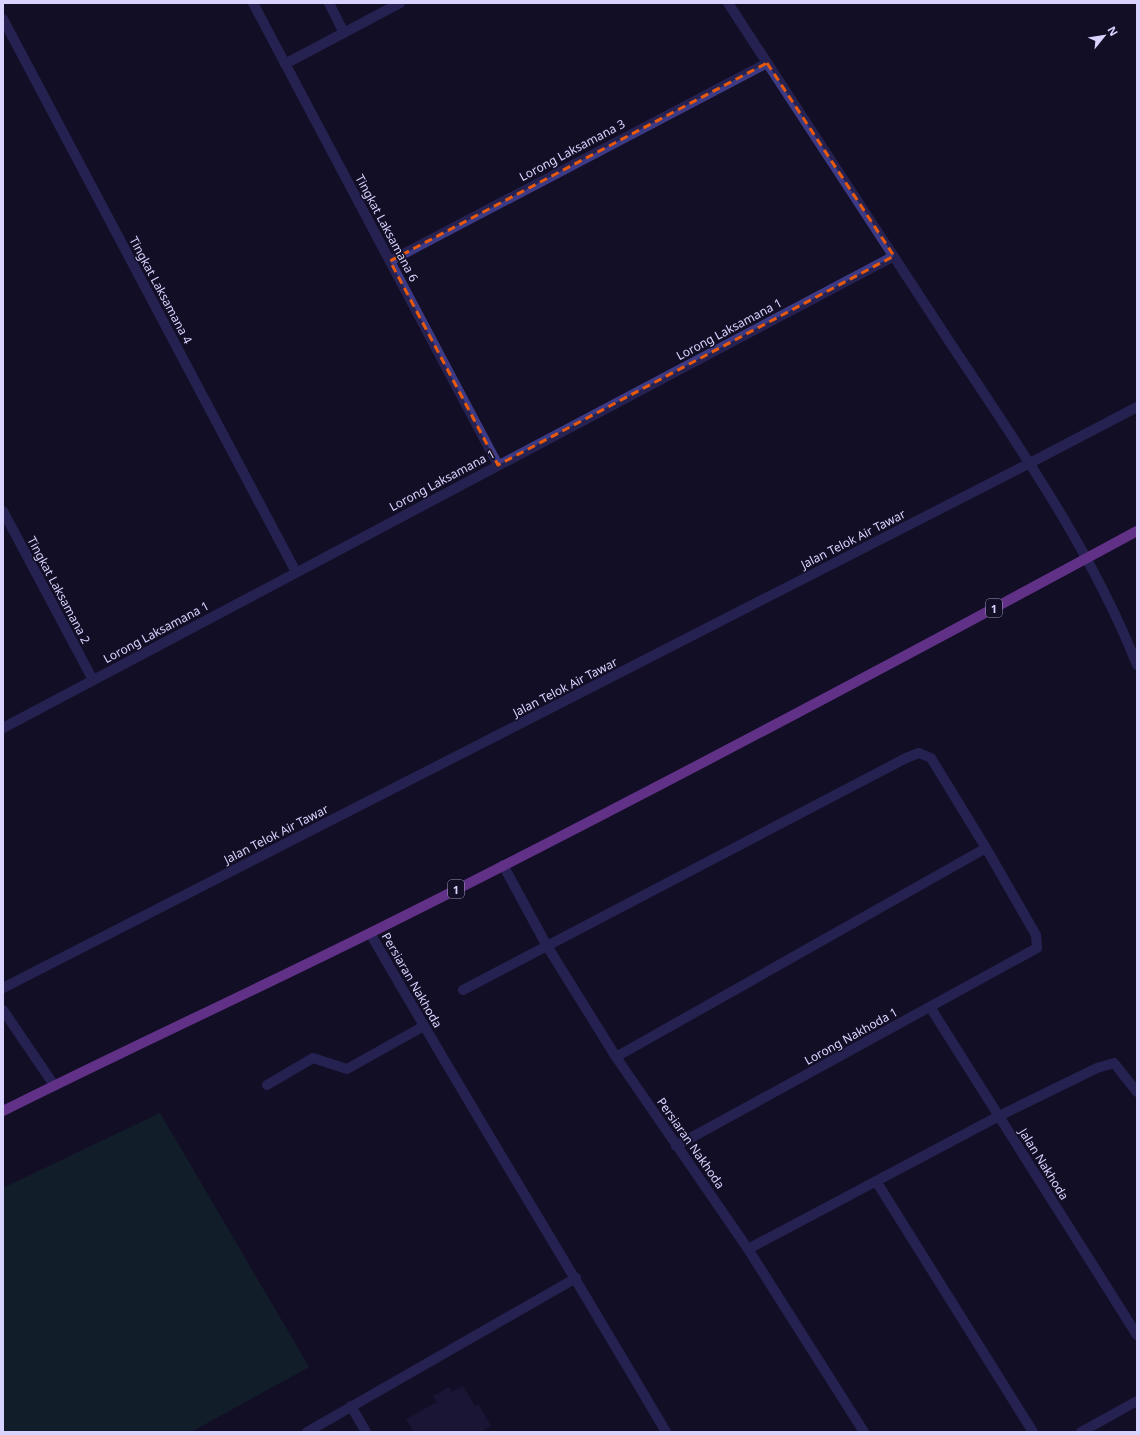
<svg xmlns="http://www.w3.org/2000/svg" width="1140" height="1435" font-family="'Noto Sans',sans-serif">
  <rect width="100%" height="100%" fill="#130f26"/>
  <path fill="#12302f" d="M160 1113 309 1367 191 1432H3V1188Z"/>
  <path fill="#241b47" d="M463 1386 475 1406 478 1404 491 1426 480 1432H414L406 1419 437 1402 433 1396 449 1387 452 1392Z"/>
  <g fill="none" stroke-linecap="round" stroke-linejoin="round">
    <path stroke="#3d3a85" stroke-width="10" d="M919 753 931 758 986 848 1036 935 1037 948
      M616 1057 986 848
      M267 1085 313 1058 347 1069 424 1026
      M876 1181 1033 1432
      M748 1249 999 1116 1097 1068 1114 1063 1137 1092
      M351 1406 366 1432
      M307 1432 576 1278
      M1081 1432 1137 1401"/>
    <path stroke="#3d3a85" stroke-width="10" d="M253 3 498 465
      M329 3 344 33
      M728 3C802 116 875 228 949 341 1018 445 1091 549 1137 665
      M3 19 296 572
      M285 64 400 3
      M390 261 767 63
      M3 511 93 680
      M3 728 894 256
      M503 865 547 946 616 1057 748 1249 864 1432
      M370 933C466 1100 568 1265 666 1432
      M3 988 1030 463 1137 407
      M463 990 906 758 919 753
      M930 1007 1137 1335
      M3 1010 54 1085
      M676 1146 1037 948"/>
    <path stroke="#c25bff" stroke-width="10" d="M3 1111C125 1050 249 993 372 932 629 804 884 668 1137 531"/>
  </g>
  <path d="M0 0H1140V1435H0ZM767 63 894 256 498 465 390 261Z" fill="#130f26" fill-opacity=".55" fill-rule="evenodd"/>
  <path fill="none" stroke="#e8590c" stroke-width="3" stroke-dasharray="8 5" stroke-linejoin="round" d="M767 63 894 256 498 465 390 261Z"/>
  <g text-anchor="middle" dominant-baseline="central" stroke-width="3.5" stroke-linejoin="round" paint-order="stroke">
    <g fill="#130f26" stroke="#9e99be" stroke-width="1">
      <rect x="986" y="599" width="16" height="18" rx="3"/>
      <rect x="448" y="880" width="16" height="18" rx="3"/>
    </g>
    <g font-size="11" font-weight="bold" fill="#d9d4ff">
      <text x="994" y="608">1</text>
      <text x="456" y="889">1</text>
    </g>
    <g font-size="12" fill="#d9d4ff" stroke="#130f26">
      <text transform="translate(572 150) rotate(-28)">Lorong Laksamana 3</text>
      <text transform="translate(387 228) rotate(62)">Tingkat Laksamana 6</text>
      <text transform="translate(161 290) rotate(62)">Tingkat Laksamana 4</text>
      <text transform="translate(729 329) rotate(-28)">Lorong Laksamana 1</text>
      <text transform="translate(442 480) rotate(-28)">Lorong Laksamana 1</text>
      <text transform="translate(853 539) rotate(-27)">Jalan Telok Air Tawar</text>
      <text transform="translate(59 590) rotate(62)">Tingkat Laksamana 2</text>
      <text transform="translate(156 632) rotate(-28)">Lorong Laksamana 1</text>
      <text transform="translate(565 687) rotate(-27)">Jalan Telok Air Tawar</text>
      <text transform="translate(276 834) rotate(-27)">Jalan Telok Air Tawar</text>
      <text transform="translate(412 980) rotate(60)">Persiaran Nakhoda</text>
      <text transform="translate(851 1036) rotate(-29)">Lorong Nakhoda 1</text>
      <text transform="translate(691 1143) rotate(55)">Persiaran Nakhoda</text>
      <text transform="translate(1044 1164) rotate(58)">Jalan Nakhoda</text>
    </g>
  </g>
  <rect width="1140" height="1435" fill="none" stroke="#d9d4ff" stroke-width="8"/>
  <g transform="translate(1104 36) rotate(60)" stroke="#130f26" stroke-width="3" paint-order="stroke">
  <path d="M0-3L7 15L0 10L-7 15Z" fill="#d9d4ff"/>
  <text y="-6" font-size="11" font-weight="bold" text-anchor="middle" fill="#d9d4ff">N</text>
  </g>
</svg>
